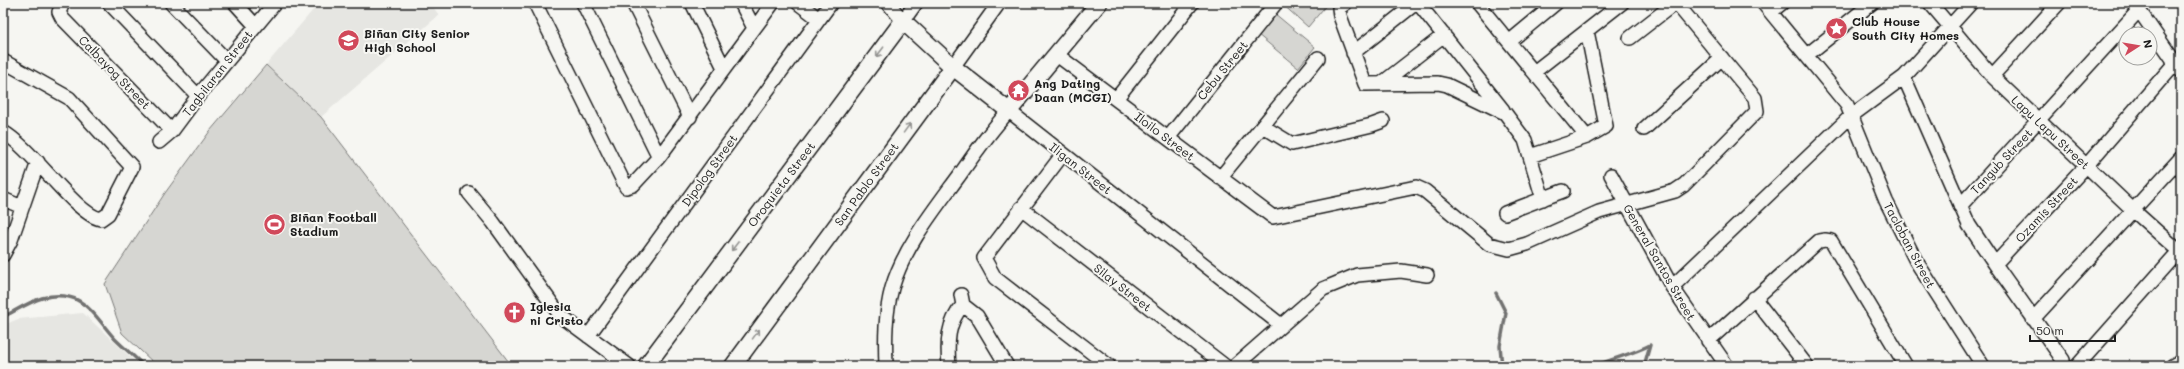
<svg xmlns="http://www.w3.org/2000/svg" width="2184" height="369" font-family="Mali,sans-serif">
  <rect width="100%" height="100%" fill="#f6f6f2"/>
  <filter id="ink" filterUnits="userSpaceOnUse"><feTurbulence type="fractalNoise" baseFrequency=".025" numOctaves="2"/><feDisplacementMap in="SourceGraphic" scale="8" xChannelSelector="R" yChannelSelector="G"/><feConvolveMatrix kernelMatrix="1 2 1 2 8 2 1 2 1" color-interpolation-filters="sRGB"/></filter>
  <g filter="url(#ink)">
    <path fill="#e6e6e2" d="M319 3H430L439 15 321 117 266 65Z
      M83 313 140 366H3V327L6 324 18 319Z"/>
    <path fill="#d6d6d2" stroke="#797977" d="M1281 3H1328L1308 27Z
      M1274 13 1315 47 1298 68 1257 34Z
      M266 65 321 117 512 366H157L122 333 105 284 165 193 210 131Z"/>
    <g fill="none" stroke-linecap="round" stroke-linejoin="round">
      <path stroke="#727271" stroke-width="3.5" d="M1496 293 1506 313 1500 346 1502 366
        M3 317C15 311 29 302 42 298 82 288 92 313 115 339 124 348 135 357 144 366
        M1595 366C1613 358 1633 354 1650 345L1644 366"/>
      <defs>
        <path id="minor" d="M63 3 59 12 62 18 172 131
          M109 3 198 96
          M171 3 227 61
          M235 3 255 25
          M535 3 626 187 633 185 659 157 773 3
          M583 3 659 157
          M633 3 690 117
          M692 3 724 68
          M741 3 754 28
          M798 3 819 19
          M888 3 903 21 916 3
          M1346 3 1339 8 1340 16 1365 84 1438 83 1447 85 1505 113 1525 140 1543 199
          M1418 3 1503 110
          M1477 3 1587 137
          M1763 3 1847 105 1886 201 1916 261 1983 366
          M1930 3 1992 76 2133 210 2181 253
          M2134 3 2181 71
          M1771 12 1782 3
          M1630 38 1675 3
          M1509 42 1556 3
          M1353 53 1416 3
          M1057 55 1273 217 1416 187 1425 191 1489 244 1509 249 1527 244 1599 212 1675 191 1684 185 1757 111 1755 98 1676 3
          M1807 55 1872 3
          M3 61 69 98 132 167 108 214 101 219C76 215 32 148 3 132
          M953 67 999 3
          M1534 72 1622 3
          M1992 76 2059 3
          M1904 77 1969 225 1995 264 2063 360
          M1381 84 1444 35
          M1116 99 1192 3
          M1264 127 1292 144 1372 125 1383 121
          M1644 129 1722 58
          M1168 138 1276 3
          M159 142 172 131 198 96 275 3
          M1063 154 984 258 995 278 1109 366
          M1530 156 1587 137 1606 126 1587 31
          M1611 175 1672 287 1727 366
          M1220 178 1318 58
          M469 193 493 222 560 315 629 366
          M3 199 22 207
          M1960 206 2139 10
          M1021 208 1225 366
          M1505 213 1563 191
          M3 255 11 240 38 162
          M1995 264 2087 165 2175 63
          M1672 287 1851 116 1904 77 1971 3
          M961 295 963 305 977 316 1007 366
          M1754 298 1807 366
          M2033 319 2181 158
          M588 336 831 3
          M1708 341 1819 241 1825 240 1831 241 1906 366
          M886 366C885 339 885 314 892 288 904 247 934 210 959 176 975 153 990 131 1009 111L1281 325
          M949 366C947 343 947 323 963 305
          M1235 366 1323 289 1357 275 1401 271 1427 275
          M2077 366 2181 249
          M2172 366 2181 361"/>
        <path id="tertiary" d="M646 366 903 21 953 67 1009 111 1099 3
          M733 366 953 67"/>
      </defs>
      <use href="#minor" stroke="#1c1c1c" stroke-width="16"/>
      <use href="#tertiary" stroke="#1c1c1c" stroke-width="19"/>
      <use href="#minor" stroke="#f6f6f2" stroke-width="13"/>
      <use href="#tertiary" stroke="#f6f6f2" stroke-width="16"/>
    </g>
    <defs><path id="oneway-shaft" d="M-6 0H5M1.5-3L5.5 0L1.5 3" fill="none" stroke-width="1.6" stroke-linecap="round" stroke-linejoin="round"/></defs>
    <g stroke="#949492">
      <use href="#oneway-shaft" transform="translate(880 52) rotate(127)"/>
      <use href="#oneway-shaft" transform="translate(907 128) rotate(-54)"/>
      <use href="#oneway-shaft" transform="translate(735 246) rotate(127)"/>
      <use href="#oneway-shaft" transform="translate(756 334) rotate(-54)"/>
    </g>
  </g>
  <defs>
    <symbol id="sight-disc" viewBox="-11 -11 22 22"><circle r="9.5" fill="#d1495b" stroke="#f6f6f2"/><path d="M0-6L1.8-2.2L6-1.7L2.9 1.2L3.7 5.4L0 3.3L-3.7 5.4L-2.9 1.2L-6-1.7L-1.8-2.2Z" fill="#fff"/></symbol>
    <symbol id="school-disc" viewBox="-11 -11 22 22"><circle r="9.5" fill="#d1495b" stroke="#f6f6f2"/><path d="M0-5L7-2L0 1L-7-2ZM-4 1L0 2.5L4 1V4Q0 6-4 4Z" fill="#fff"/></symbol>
    <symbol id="temple-disc" viewBox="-11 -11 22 22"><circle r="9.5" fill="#d1495b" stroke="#f6f6f2"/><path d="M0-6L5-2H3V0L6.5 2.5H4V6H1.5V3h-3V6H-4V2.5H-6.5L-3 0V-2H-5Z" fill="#fff"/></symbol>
    <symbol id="stadium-disc" viewBox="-11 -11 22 22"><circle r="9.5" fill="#d1495b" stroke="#f6f6f2"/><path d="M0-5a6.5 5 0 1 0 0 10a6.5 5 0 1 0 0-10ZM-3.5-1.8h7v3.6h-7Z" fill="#fff"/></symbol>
    <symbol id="church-disc" viewBox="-11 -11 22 22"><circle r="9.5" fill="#d1495b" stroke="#f6f6f2"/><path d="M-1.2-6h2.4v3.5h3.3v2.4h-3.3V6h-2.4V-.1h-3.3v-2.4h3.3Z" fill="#fff"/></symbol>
  </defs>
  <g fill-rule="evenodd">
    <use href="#sight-disc" x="1824" y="16" width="25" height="25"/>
    <use href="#school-disc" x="336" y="28" width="25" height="25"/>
    <use href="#temple-disc" x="1006" y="78" width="25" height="25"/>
    <use href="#stadium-disc" x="262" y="212" width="25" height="25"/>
    <use href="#church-disc" x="502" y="300" width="25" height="25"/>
  </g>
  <g text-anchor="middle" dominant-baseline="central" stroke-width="4" stroke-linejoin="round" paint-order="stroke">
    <g font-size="12" font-weight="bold" fill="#1c1c1c" stroke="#f6f6f2" text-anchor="start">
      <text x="1852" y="21">Club House<tspan x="1852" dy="14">South City Homes</tspan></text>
      <text x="364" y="33">Biñan City Senior<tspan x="364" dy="14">High School</tspan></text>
      <text x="1034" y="83">Ang Dating<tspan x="1034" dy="14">Daan (MCGI)</tspan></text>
      <text x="290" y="217">Biñan Football<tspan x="290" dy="14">Stadium</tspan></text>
      <text x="530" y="306">Iglesia<tspan x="530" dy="14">ni Cristo</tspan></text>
    </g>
    <g font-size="12" fill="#1c1c1c" stroke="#f6f6f2">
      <text transform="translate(1222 70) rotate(-51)">Cebu Street</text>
      <text transform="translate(115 72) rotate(46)">Calbayog Street</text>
      <text transform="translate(217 73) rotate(-52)">Tagbilaran Street</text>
      <text transform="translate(2051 132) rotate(43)">Lapu Lapu Street</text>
      <text transform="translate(1165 136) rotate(37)">Iloilo Street</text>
      <text transform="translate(2001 161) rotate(-47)">Tangub Street</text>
      <text transform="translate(1081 168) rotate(38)">Iligan Street</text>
      <text transform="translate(709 170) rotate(-54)">Dipolog Street</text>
      <text transform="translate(781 184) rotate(-53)">Oroquieta Street</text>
      <text transform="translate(866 184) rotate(-54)">San Pablo Street</text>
      <text transform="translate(2046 209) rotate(-47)">Ozamis Street</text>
      <text transform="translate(1910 245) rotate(62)">Tacloban Street</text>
      <text transform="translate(1660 262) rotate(60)">General Santos Street</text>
      <text transform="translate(1123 287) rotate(38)">Silay Street</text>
    </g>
  </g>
  <rect width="2184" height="369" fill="none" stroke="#f6f6f2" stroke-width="16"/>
  <rect x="8" y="8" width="2168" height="353" fill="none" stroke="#1c1c1c" stroke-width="1.5" filter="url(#ink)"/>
  <g transform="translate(2138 46) rotate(78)"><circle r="19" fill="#f6f6f2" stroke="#9f9f9c"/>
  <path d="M0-3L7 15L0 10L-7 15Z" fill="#d1495b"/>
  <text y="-6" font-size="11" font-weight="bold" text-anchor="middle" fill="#1c1c1c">N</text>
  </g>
  <path d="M2030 335v6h85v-6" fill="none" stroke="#1c1c1c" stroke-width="2"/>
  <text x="2036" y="335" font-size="12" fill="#1c1c1c" stroke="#f6f6f2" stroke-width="3" paint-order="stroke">50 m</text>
</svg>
